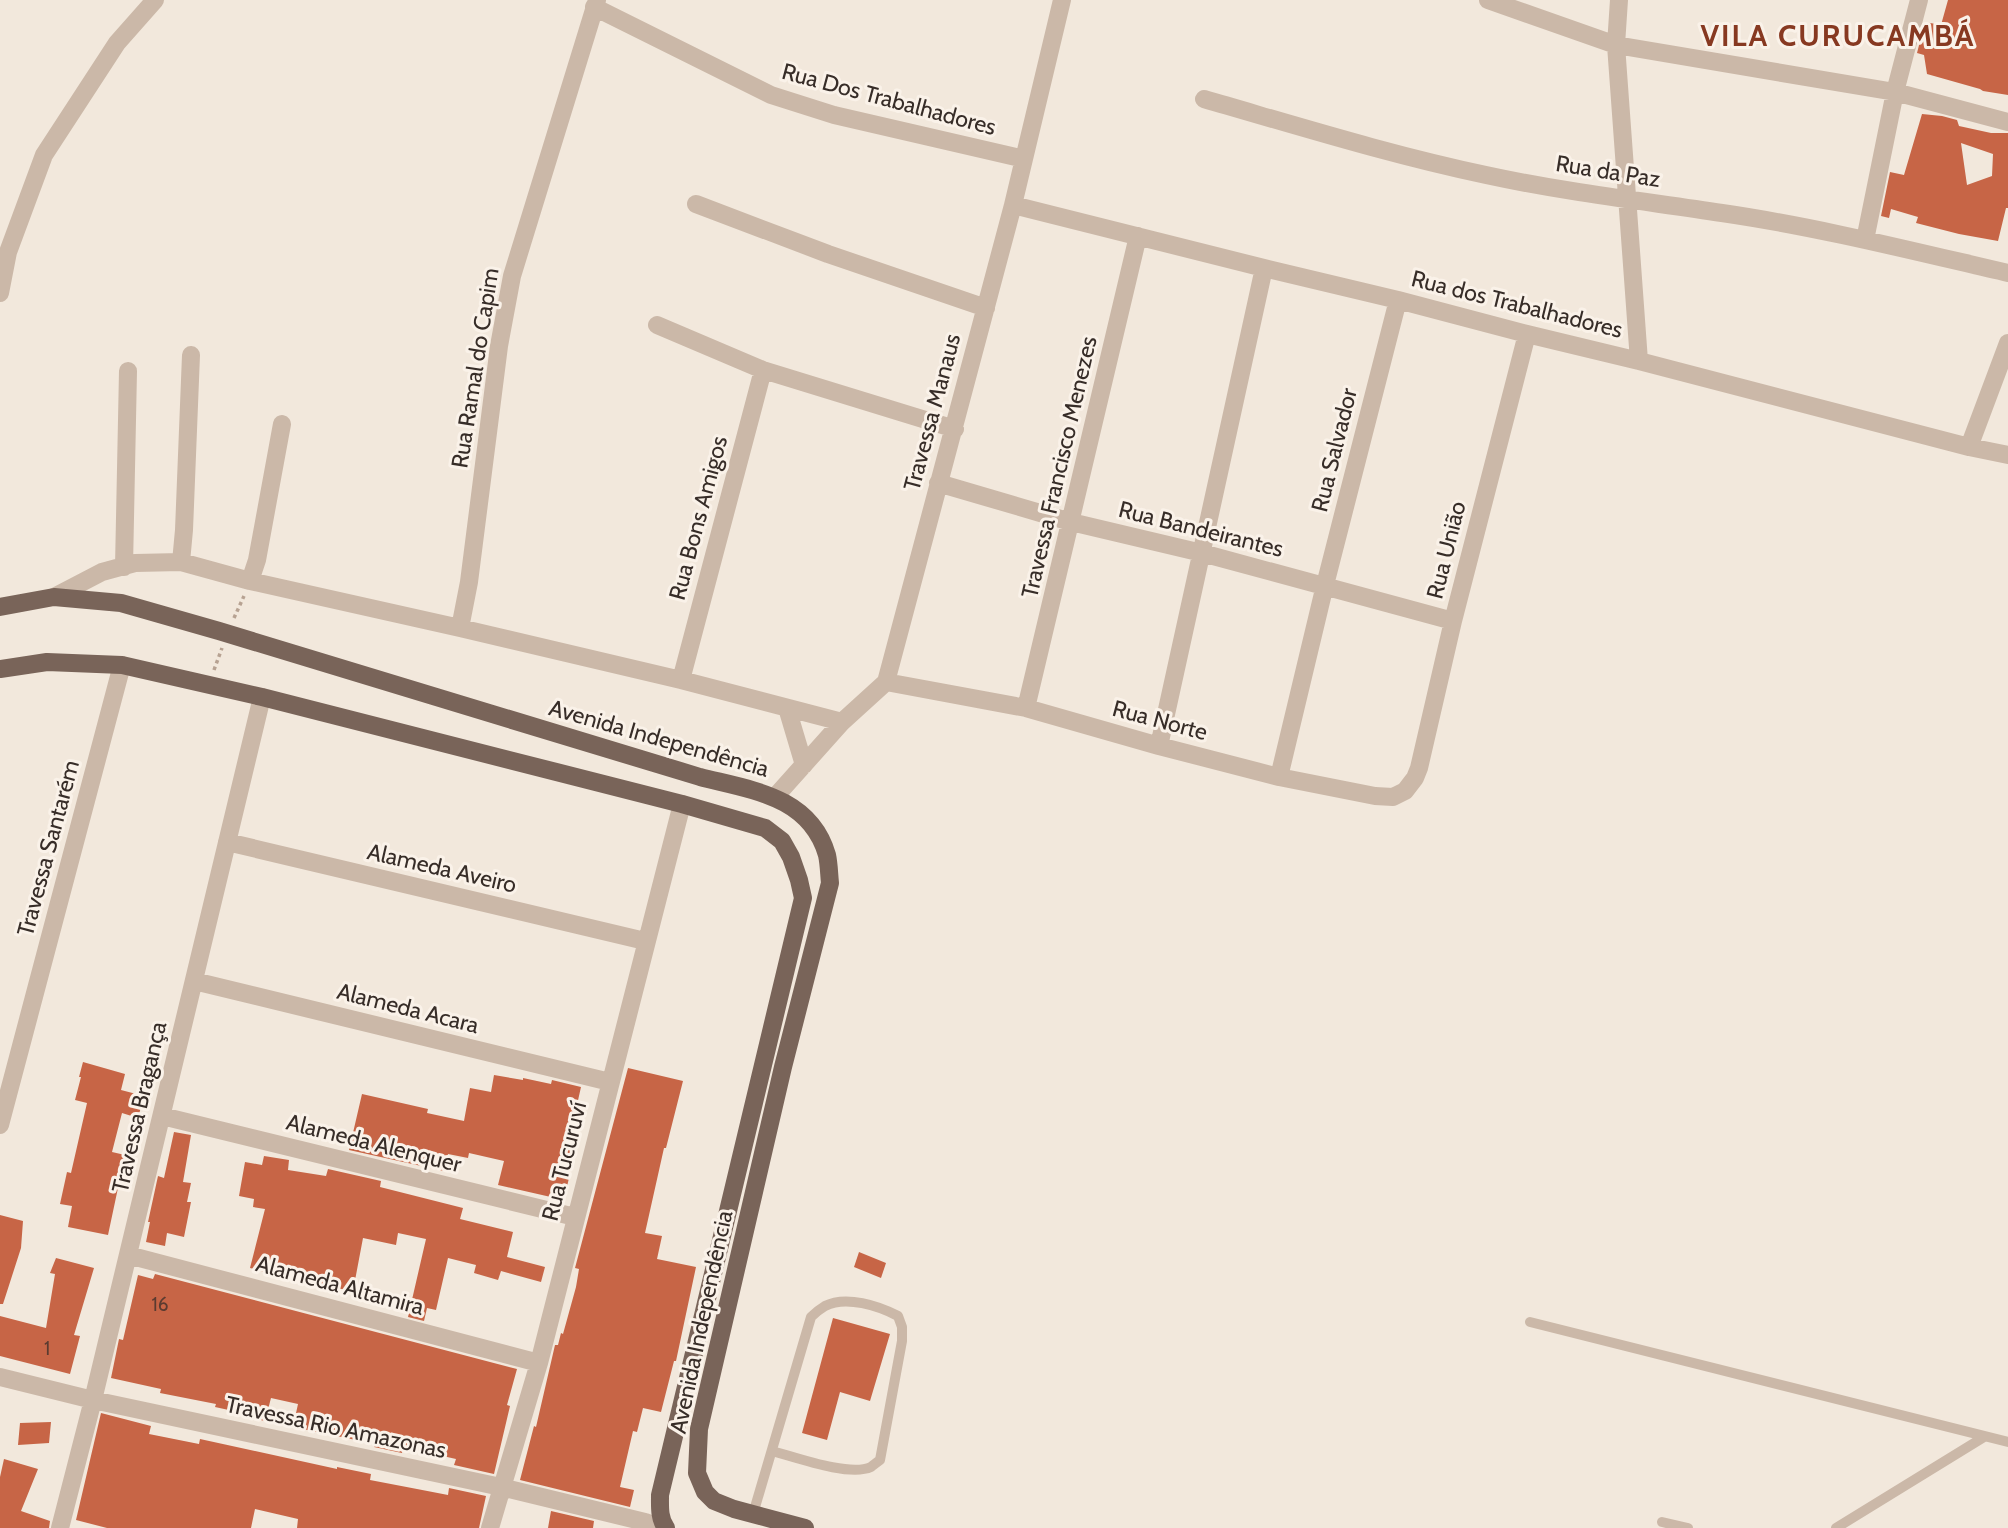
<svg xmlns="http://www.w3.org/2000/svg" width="2008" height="1528" font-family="Cabin,sans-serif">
  <rect width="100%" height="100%" fill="#f2e8dc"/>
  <path fill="#c76546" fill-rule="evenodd" d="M1948 0H2008V95L1983 91 1980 89 1927 74 1924 55 1917 53 1925 22 1941 25Z
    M1922 114 1942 116 1957 120 1959 126 1991 133H2008V208H2006L1998 241 1959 234 1916 223 1918 217 1891 209 1889 218 1881 216 1890 172 1904 175ZM1961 143 1993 154 1992 176 1967 185Z
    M83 1062 125 1074 121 1090 144 1096 138 1118 122 1113 112 1152 125 1155 108 1235 68 1227 72 1206 60 1204 67 1172 71 1173 87 1103 75 1100 81 1077H79Z
    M628 1068 683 1081 666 1148H664L645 1233 662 1236 657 1259 696 1267 676 1361H674L661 1412 643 1408 637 1432 633 1431 620 1487 634 1490 630 1507 520 1480 534 1426 536 1427 555 1345H558L561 1333 563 1334 576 1287 579 1269 575 1268Z
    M494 1075 523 1080V1078L551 1084 552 1080 581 1087 570 1136 578 1138 564 1200 498 1185 504 1161 469 1153 468 1158 448 1154 444 1171 349 1150 362 1094 428 1109 427 1113 464 1121 470 1088 491 1092Z
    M174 1132 191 1135 183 1182 191 1183 187 1202H191L184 1237 167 1233 165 1246 146 1242 150 1222H148L158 1176 164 1178Z
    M264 1156 289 1160 288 1170 326 1176 328 1169 381 1181 380 1187 463 1208 460 1219 513 1232 507 1257 545 1267 541 1282 501 1271 498 1280 474 1273 476 1265 448 1258 436 1310 427 1308 424 1321 408 1317 426 1239 398 1233 396 1245 363 1238 353 1291 302 1282 250 1268 265 1209 253 1207 254 1199 239 1196 245 1162 262 1165Z
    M0 1215 23 1221 21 1248 3 1304H0Z
    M859 1252 886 1263 881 1278 854 1267Z
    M56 1258 94 1268 74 1335 80 1336 70 1374 0 1356V1316L46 1328 55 1274 50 1273Z
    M155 1274 517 1369 507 1405 510 1406 494 1474 454 1465 456 1459 403 1447 402 1453 374 1447 375 1444 293 1427 298 1404 271 1398 265 1421 247 1417V1414L215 1407 216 1404 160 1393 161 1389 111 1378 119 1339 123 1340 138 1275 153 1279Z
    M833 1318 890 1334 870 1401 840 1392 827 1440 802 1433Z
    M101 1413 151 1426 149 1434 199 1444 200 1439 337 1469V1467L371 1474 370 1480 417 1489 448 1495 449 1488 486 1496 479 1528H297L298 1519 255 1509 251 1528H107L76 1520Z
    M51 1422 49 1443 18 1445 20 1423Z
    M4 1459 38 1469 21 1511 50 1521 49 1528H0V1477Z
    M551 1511 594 1521 593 1528H548Z"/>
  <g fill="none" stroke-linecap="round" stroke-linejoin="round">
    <path stroke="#b7a292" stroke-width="3.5" stroke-dasharray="3.5 3.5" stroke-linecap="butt" d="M234 618 244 596
      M214 670 222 648"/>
    <path stroke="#cbb8a8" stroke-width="10" d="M1530 1322 2008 1442
      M753 1514 811 1317C815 1313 820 1309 825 1306 846 1295 879 1306 898 1316L902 1327V1341L880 1460C880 1460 872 1466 871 1467 849 1477 795 1457 772 1451
      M1662 1522 1688 1528
      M1836 1528 1984 1437"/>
    <path stroke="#cbb8a8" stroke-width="18" d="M1488 0 1616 45 1895 92 2008 122
      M1619 0 1616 45 1639 361
      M594 7 771 95 834 115 1024 159
      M1204 99C1298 126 1391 155 1486 175 1564 192 1643 201 1722 213 1818 227 1913 251 2008 273
      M696 204 828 254 986 308
      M1013 205 1264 268 1398 300 1527 334 1639 361 1969 447 2008 455
      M1865 240 1895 92 1919 0
      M0 293 8 252 44 155 117 43 155 0
      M657 325 763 370 955 429
      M1969 447 2008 343
      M938 483 1071 522 1202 553 1453 621
      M181 562 184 530 191 355
      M124 567 128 371
      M250 581 257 560 282 424
      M54 597 102 572 135 563 181 562 250 581 460 628 681 680 842 722
      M460 628 469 582 499 346 512 276 597 0
      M681 680 763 370
      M886 682 1026 708 1159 746 1279 777 1375 796 1393 797 1405 791 1415 778 1419 768 1453 621 1527 334
      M787 708 804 765
      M1026 708 1138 236
      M1159 746 1264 268
      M1279 777 1325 585 1398 300
      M775 797 842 722 886 682 1013 205 1062 0
      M227 842 645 941
      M194 981 610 1082
      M162 1116 575 1217
      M0 1125 122 665
      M128 1255 539 1363
      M0 1377 93 1400 501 1487 645 1522 661 1528
      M60 1528 93 1400 262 697
      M490 1528 539 1363 682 804"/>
    <path stroke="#796459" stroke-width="18" d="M0 607 54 597 121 603 219 631 700 777C751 790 810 796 827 855 829 864 829 874 830 883L783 1067 699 1429 697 1473 705 1492 714 1501 734 1509 805 1528
      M0 669 47 662 122 665 262 697 682 804 765 828 782 841 791 857 799 880 803 898 660 1495C660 1507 659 1518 666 1528"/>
  </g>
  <g text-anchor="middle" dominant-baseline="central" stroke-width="6" stroke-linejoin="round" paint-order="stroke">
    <g font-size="19" fill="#5b3b30">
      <text x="160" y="1304">16</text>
      <text x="47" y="1348">1</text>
    </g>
    <g font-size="23" fill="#372d28" stroke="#faf2e9">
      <text transform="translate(889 99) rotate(15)">Rua Dos Trabalhadores</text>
      <text transform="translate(1608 171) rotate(9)">Rua da Paz</text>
      <text transform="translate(1517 304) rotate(14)">Rua dos Trabalhadores</text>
      <text transform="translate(475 368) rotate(-81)">Rua Ramal do Capim</text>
      <text transform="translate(932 412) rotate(-75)">Travessa Manaus</text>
      <text transform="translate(1334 450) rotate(-76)">Rua Salvador</text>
      <text transform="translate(1059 467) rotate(-77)">Travessa Francisco Menezes</text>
      <text transform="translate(698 518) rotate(-75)">Rua Bons Amigos</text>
      <text transform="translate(1201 529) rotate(14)">Rua Bandeirantes</text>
      <text transform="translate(1446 550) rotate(-76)">Rua União</text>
      <text transform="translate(1160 720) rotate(15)">Rua Norte</text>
      <text transform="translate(659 738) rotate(16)">Avenida Independência</text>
      <text transform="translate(48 848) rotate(-75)">Travessa Santarém</text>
      <text transform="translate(442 868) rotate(13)">Alameda Aveiro</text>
      <text transform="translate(408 1008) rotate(14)">Alameda Acara</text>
      <text transform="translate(139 1107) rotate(-77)">Travessa Bragança</text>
      <text transform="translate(374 1143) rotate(14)">Alameda Alenquer</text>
      <text transform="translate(564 1161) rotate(-76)">Rua Tucuruví</text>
      <text transform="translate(340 1285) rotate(15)">Alameda Altamira</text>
      <text transform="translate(701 1322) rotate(-78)">Avenida Independência</text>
      <text transform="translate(336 1427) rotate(12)">Travessa Rio Amazonas</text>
    </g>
    <g font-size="30" font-weight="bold" letter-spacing="2" fill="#873921" stroke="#faf2e9">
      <text x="1838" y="35">VILA CURUCAMBÁ</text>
    </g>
  </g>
</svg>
